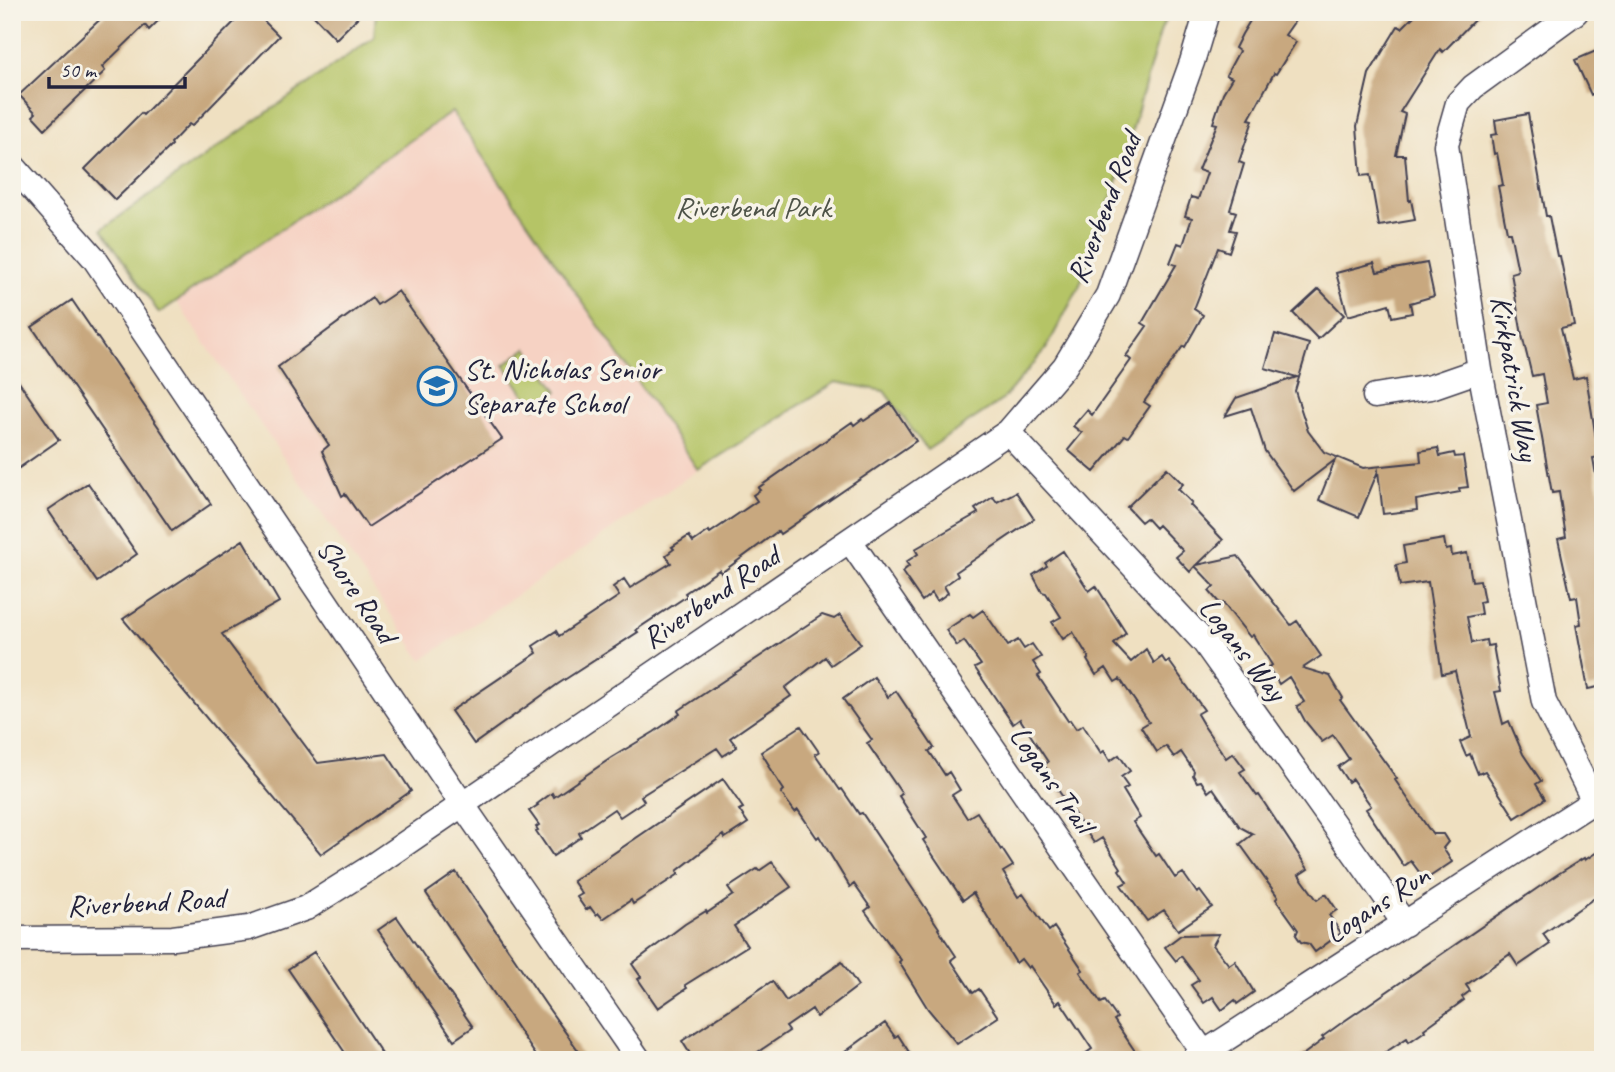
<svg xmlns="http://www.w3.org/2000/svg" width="1615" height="1072" font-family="Caveat,sans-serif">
  <rect width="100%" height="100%" fill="#f7f3e8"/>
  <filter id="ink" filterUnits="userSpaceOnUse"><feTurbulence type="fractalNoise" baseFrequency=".0143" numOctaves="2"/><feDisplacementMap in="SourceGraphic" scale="14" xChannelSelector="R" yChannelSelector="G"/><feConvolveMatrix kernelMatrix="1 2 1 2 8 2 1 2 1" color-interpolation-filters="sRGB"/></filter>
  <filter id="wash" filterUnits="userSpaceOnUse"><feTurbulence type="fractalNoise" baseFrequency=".00686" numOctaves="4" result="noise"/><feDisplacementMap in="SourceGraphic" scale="28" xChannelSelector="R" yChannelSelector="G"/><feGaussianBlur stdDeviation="1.57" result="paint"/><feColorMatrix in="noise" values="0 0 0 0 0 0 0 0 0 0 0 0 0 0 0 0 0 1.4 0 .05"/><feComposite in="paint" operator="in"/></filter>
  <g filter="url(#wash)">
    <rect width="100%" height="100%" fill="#efe0c1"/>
    <path fill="#f6d2c3" d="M452 111 698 470 422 660 176 301Z"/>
    <path fill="#b5c466" stroke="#6c7350" stroke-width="2" d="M376 12H1169L1161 29 1116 186 1079 287 1046 349 1002 400 927 450 884 391 836 382 698 470 452 112 159 313 102 229 374 37Z
      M527 348 558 391 534 408 504 365Z"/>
    <g id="blocks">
      <path fill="#c8a87f" d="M108 12H158L155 16 159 20 149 30 145 25 102 67 105 71 45 129 33 116 36 113 19 95Z
        M244 12H255L279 36 192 126 189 124 171 143 172 145 115 200 85 169 141 113 143 115Z
        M310 12H363L336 39Z
        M1260 12H1301L1285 35 1296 42 1276 74 1274 73 1249 119 1253 120 1239 162 1244 164 1230 210 1236 212 1230 230 1236 231 1229 252 1218 248 1194 309 1203 315 1185 347 1183 346 1144 402 1150 406 1128 437 1125 435 1094 472 1068 450 1082 433 1073 426 1087 410 1092 415 1131 360 1126 356 1147 326 1142 323 1176 265 1170 263 1178 243 1183 245 1192 218 1185 216 1191 197 1198 199 1207 173 1198 170 1217 124 1213 123 1223 93 1232 78 1226 75 1239 51 1235 48 1242 34 1253 16 1256 18Z
        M1418 12H1482L1443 52 1440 49 1400 112 1405 114 1396 155H1405L1409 201 1411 200 1415 220 1379 226 1370 175 1361 176 1357 126 1369 74 1398 26 1402 28Z
        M1603 48V89L1591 95 1575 60Z
        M1528 114 1546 216H1549L1557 256H1560L1574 325 1561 328 1573 379 1586 376 1599 457 1593 458 1603 515V686L1588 689 1576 625 1581 624 1577 597 1571 598 1558 539 1566 537 1559 492 1552 493 1536 405 1547 403 1542 374 1532 376 1522 335 1511 273 1518 271 1510 232H1507L1498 186 1503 185 1497 153 1494 154 1491 135 1497 134 1495 120Z
        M1374 263 1377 272 1427 263 1434 296 1410 303 1412 313 1392 317 1389 304 1348 316 1336 273Z
        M1319 289 1344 315 1318 339 1293 313Z
        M398 291 502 439 368 527 345 494 342 496 322 451 329 445 278 367 372 298 377 305Z
        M72 300 211 504 172 531 32 327Z
        M1275 334 1309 344 1295 391 1308 431 1324 452 1363 468 1421 462 1420 451 1438 448 1440 456 1454 453 1455 457 1463 456 1468 487 1459 488 1460 492 1416 500 1417 510 1383 514 1378 471 1359 517 1319 500 1335 460 1294 491 1265 451 1251 408 1225 416 1236 398 1297 377 1265 368Z
        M12 372 59 440 19 468 12 458Z
        M891 403 916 441 780 534 778 531 721 573 719 570 685 593 687 596 636 630 638 632 558 684 474 744 451 711 537 653 533 646 556 631 559 636 619 596 613 587 624 579 630 588 671 563 666 555 674 549 672 547 689 536 693 542 709 531 710 533 757 501 753 495 760 490 758 488 852 422 854 425 862 419 864 421Z
        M1167 468 1183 484 1178 489 1192 503 1190 505 1223 540 1197 565 1238 556 1291 625 1297 621 1321 656 1303 668 1330 676 1343 698 1340 700 1397 779 1395 780 1428 828 1433 834H1443L1448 842 1443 848 1452 862 1425 880 1411 861 1404 866 1366 809 1371 806 1352 779 1348 782 1338 767 1349 759 1333 735 1322 742 1305 721 1297 706 1304 702 1289 677 1279 684 1268 667 1272 665 1253 635 1250 637 1223 603 1221 605 1209 591 1214 586 1195 566 1190 572 1176 557 1183 551 1158 525 1155 528 1146 518 1141 522 1127 507Z
        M88 483 137 554 97 582 48 510Z
        M1016 492 1034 519 956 572 958 576 944 586 948 593 937 601 932 593 922 601 902 572 909 566 906 562 918 554 915 549 978 513 975 509 993 497 997 502Z
        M1444 539 1446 550 1451 549 1452 556 1467 553 1472 581 1480 580 1484 601 1479 602 1481 614 1467 617 1472 643 1486 640 1487 646 1493 645 1501 691 1495 692 1503 724 1509 721 1523 754 1541 781 1536 784 1545 799 1515 818 1485 771 1478 774 1470 754 1466 756 1460 742 1471 737 1455 671 1442 674 1428 582 1400 586 1396 565 1406 563 1403 546Z
        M243 540 279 602 222 634 318 763 387 754 411 791 321 854 123 619Z
        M1063 551 1089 591 1096 586 1126 633 1114 644 1131 662 1146 649 1154 663 1162 657 1166 663 1169 661 1204 710 1197 714 1204 726 1226 758 1233 753 1245 769 1240 772 1257 796 1259 795 1308 869 1299 875 1317 900 1326 894 1337 910 1329 915 1341 933 1315 952 1309 944 1301 942 1296 935 1298 930 1276 899 1278 897 1240 844 1253 834 1240 827 1213 788 1208 792 1201 781 1197 782 1193 775 1194 771 1181 752 1174 757 1166 746 1157 752 1141 727 1149 722 1120 679 1115 682 1106 668 1096 675 1087 660 1089 658 1073 632 1063 639 1052 622 1061 617 1046 593 1042 592 1033 575 1047 566 1045 563Z
        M983 610 1008 646 1018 640 1024 649 1032 644 1041 657 1033 662 1041 674 1038 676 1068 721 1070 720 1076 729 1083 725 1101 753 1104 751 1110 761 1119 755 1130 771 1121 777 1128 787 1123 790 1140 818 1133 822 1156 856 1159 854 1175 878 1183 873 1197 893 1200 891 1212 907 1178 930 1164 910 1147 921 1121 885 1127 882 1119 870 1121 868 1102 838 1094 843 1054 784 1056 783 1044 765 1048 762 1020 719 1013 724 975 668 981 665 964 641 957 646 946 630 970 614 973 617Z
        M822 615 834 619 840 615 861 644 831 665 825 657 785 688 791 696 730 738 737 747 723 756 717 748 641 796 644 801 620 817 614 809 579 833 581 837 553 856 536 831 538 830 536 827 539 825 529 811 538 805 537 804 552 793 554 797 611 758 654 732 680 714 678 711Z
        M874 677 888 697 896 691 934 748 929 751 945 775 949 772 960 790 952 795 967 818 977 812 1001 850 1002 849 1013 866 1003 872 1018 897 1023 894 1049 931 1054 927 1083 970 1080 972 1101 1003 1105 1001 1117 1018 1114 1020 1141 1060H1076L1092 1049 1060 1001 1056 1004 1030 966 1028 968 1021 959 1016 963 973 893 963 900 923 840 926 838 899 796 902 794 867 743 872 740 843 699Z
        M801 726 819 752 815 754 840 790 842 789 859 814 862 813 939 928 938 929 956 956 951 960 973 993 979 989 998 1017 957 1044 928 1009 899 962 901 960 865 911 870 907 854 884 850 887 819 836 817 838 798 810 795 812 781 793 784 790 768 766 769 765 761 752Z
        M723 779 743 808 739 810 748 823 725 838 723 835 677 871 679 874 633 904 631 900 603 919 598 913 596 915 590 907 586 910 577 897 582 894 573 881Z
        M1603 848V892L1543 934 1550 944 1518 966 1510 954 1466 985 1470 991 1462 997 1464 1000 1424 1029 1425 1031 1409 1042 1407 1038 1374 1060H1296L1324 1039 1322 1037 1340 1024 1558 874 1584 858 1585 860Z
        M772 862 791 887 734 926 747 946 685 985 687 988 658 1008 638 979 641 977 632 964 685 924 706 911 707 913 733 895 728 888 757 869 759 871Z
        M456 872 546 1005 585 1060H539L426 893Z
        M397 917 473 1027 454 1040 378 930Z
        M1219 934 1213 945 1229 965 1235 961 1254 992 1237 1004 1235 1000 1222 1010 1213 997 1204 1003 1191 985 1199 980 1181 956 1176 961 1165 947 1181 935Z
        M314 952 386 1060H350L288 969Z
        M842 962 858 986 817 1017 812 1009 786 1027 789 1031 746 1060H694L682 1041 772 981 786 1001Z
        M885 1023 895 1037 898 1035 914 1060H834Z"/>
    </g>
  </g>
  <g filter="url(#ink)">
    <use href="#blocks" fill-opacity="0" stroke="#413e4f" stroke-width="2"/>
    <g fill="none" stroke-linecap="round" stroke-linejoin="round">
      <defs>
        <path id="minor" d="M1576 12 1473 87 1458 103 1446 145 1480 370 1544 702 1594 801 1603 809
          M12 165 94 258 462 804 639 1060
          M1375 396 1431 387 1480 370
          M1008 432 1204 642 1405 924
          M850 541 1203 1052
          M12 939 173 938 249 928 306 908 368 869 1008 432 1065 366 1108 295 1192 62 1207 12
          M1193 1060 1594 801"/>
      </defs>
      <use href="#minor" stroke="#413e4f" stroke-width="27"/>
      <use href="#minor" stroke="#fff" stroke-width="24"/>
    </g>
  </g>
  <defs>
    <symbol id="school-ring" viewBox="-11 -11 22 22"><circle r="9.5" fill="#f7f3e8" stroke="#1f6fb2" stroke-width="1.5"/><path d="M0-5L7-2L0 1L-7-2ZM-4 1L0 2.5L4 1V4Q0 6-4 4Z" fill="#1f6fb2"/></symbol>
  </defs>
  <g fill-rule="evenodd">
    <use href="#school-ring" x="415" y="364" width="44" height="44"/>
  </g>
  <g text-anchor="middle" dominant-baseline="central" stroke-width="7" stroke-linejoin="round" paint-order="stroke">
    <g font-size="30" fill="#4e5348" stroke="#f7f3e8">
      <text x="753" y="207">Riverbend Park</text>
    </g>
    <g font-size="30" fill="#22223b" stroke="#f7f3e8">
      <text transform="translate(1104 208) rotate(-69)">Riverbend Road</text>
      <text transform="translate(1515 378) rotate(80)">Kirkpatrick Way</text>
      <text transform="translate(357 591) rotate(56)">Shore Road</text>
      <text transform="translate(711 597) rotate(-34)">Riverbend Road</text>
      <text transform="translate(1243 649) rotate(52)">Logans Way</text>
      <text transform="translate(1052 779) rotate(55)">Logans Trail</text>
      <text transform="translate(146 902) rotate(-3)">Riverbend Road</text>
      <text transform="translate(1377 904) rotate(-33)">Logans Run</text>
    </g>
    <g font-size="30" fill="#22223b" stroke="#f7f3e8" text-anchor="start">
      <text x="464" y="369">St. Nicholas Senior<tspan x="464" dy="34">Separate School</tspan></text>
    </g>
  </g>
  <rect width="1615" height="1072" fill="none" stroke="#f7f3e8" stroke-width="42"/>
  <path d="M49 77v10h136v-10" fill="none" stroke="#22223b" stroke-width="3.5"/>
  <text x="60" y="77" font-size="21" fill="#22223b" stroke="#f7f3e8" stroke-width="5" paint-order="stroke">50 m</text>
</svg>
